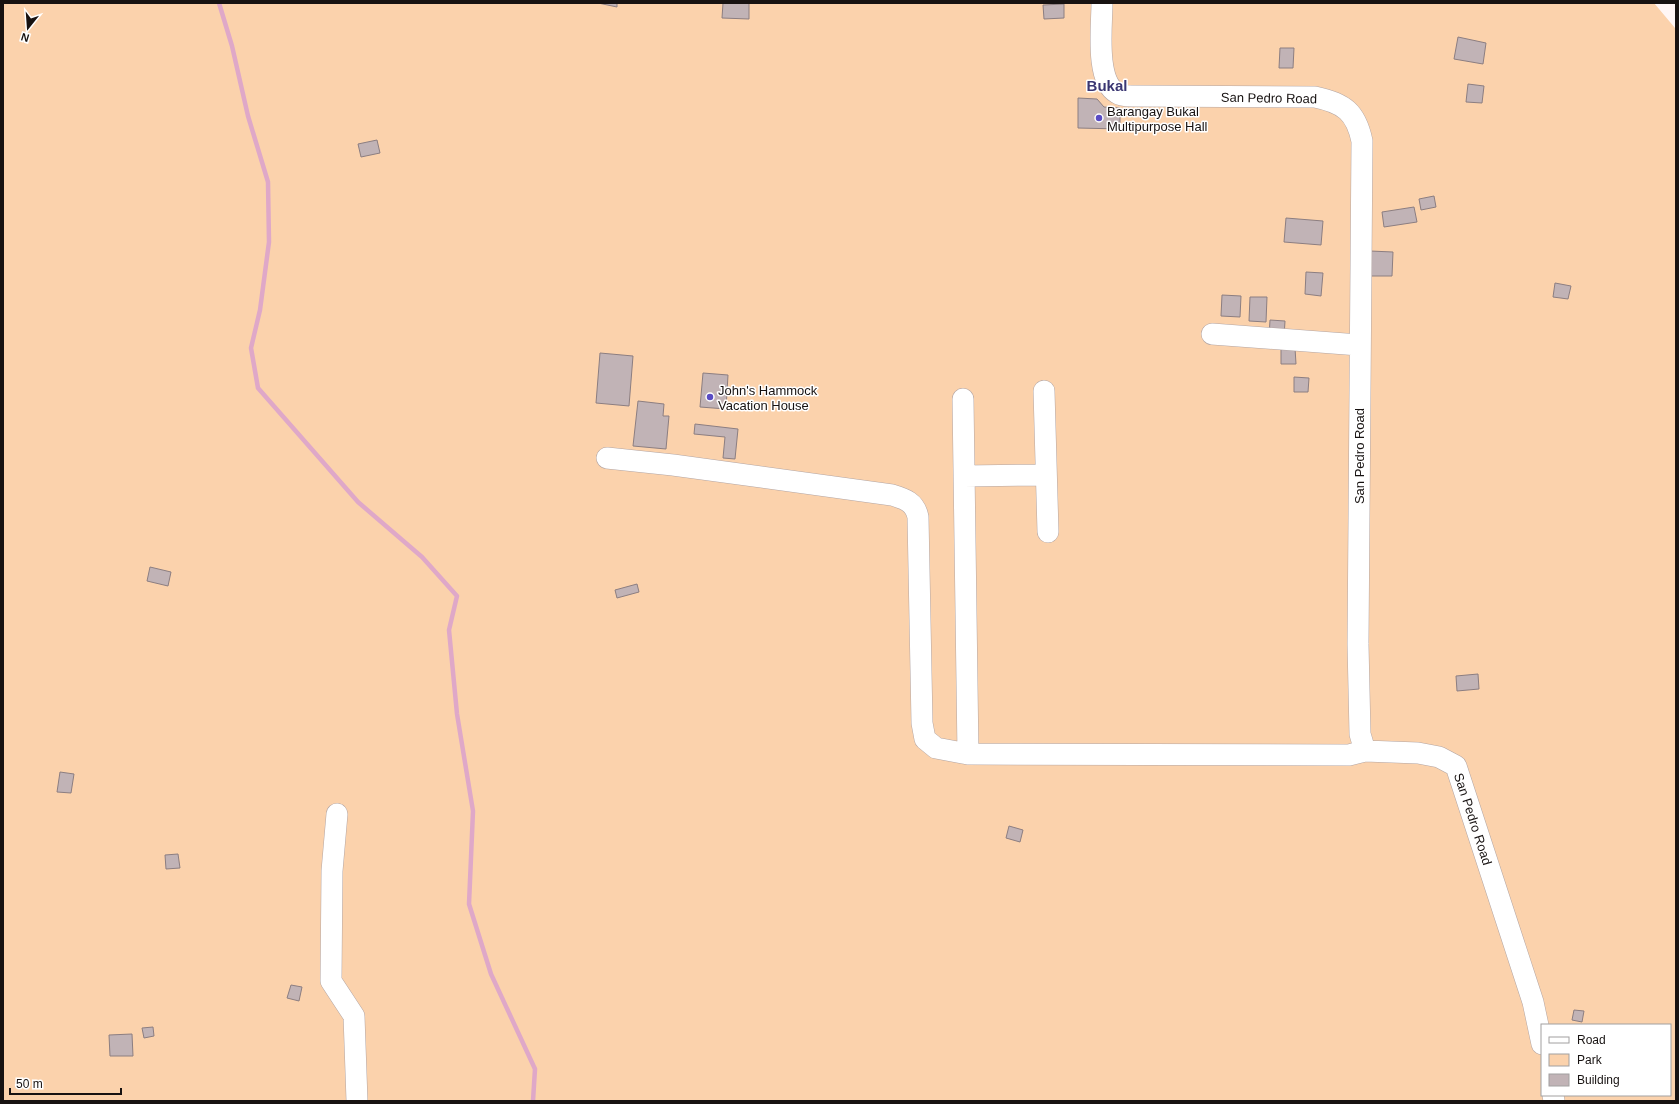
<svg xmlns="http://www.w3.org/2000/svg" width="1679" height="1104" font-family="Helvetica,sans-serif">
  <rect width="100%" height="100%" fill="#fff6f5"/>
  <path fill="#fbd2ac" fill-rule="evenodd" d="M3 3H1654L1675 28 1676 33V1101H3ZM1542 1025H1670V1095H1542Z"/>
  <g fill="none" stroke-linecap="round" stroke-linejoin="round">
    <path stroke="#dfa8c8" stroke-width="4.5" d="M219 3 232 46 248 116 268 182 269 242 260 310 251 348 258 388 358 502 422 557 457 596 449 630 457 714 473 811 469 904 491 974 535 1069 533 1101"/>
  </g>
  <path fill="#c1b3b6" stroke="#8c7e81" d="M598 3H617V7Z
    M723 3H749V19L722 18Z
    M1064 4V18L1044 19 1043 5Z
    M1458 37 1486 43 1483 64 1454 59Z
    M1280 48H1294L1293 68H1279Z
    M1468 84 1484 86 1482 103 1466 102Z
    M1078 98 1097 99 1104 107 1120 108V129L1078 128Z
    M377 140 380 153 361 157 358 144Z
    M1434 196 1436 207 1421 210 1419 199Z
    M1414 207 1417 222 1384 227 1382 212Z
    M1286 218 1323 221 1321 245 1284 242Z
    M1370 251 1393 252 1392 276H1370Z
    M1306 272 1323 273 1321 296 1305 294Z
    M1555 283 1571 286 1568 299 1553 297Z
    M1222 295 1241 296 1240 317 1221 316Z
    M1250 297H1267L1266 322 1249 321Z
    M1270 320 1285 321 1284 337H1269Z
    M1281 348H1295L1296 364H1281Z
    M600 353 633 356 629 406 596 403Z
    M703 373 728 375 726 409 700 407Z
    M1294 377 1309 378 1308 392H1294Z
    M638 401 664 404 663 416H669L666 449 633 446Z
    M695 424 738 429 735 459 723 458 725 437 694 434Z
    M150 567 171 572 168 586 147 581Z
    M637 584 639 592 617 598 615 590Z
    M1478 674 1479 689 1457 691 1456 676Z
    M60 772 74 774 71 793 57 792Z
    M1009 826 1023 830 1020 842 1006 838Z
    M178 854 180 868 166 869 165 855Z
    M291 985 302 987 299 1001 287 998Z
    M1574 1010 1584 1011 1582 1022 1572 1020Z
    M153 1027 154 1036 144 1038 142 1028Z
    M132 1034 133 1056H110L109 1035Z"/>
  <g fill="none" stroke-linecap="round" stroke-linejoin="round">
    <defs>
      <path id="minor" d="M1102 3C1102 25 1095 81 1117 93 1121 96 1127 96 1132 96L1315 97C1344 103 1356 112 1362 141L1358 644 1360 734 1365 751 1418 753 1439 757 1456 766 1533 1002 1542 1044
        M1212 334 1359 345
        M1044 391 1048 532
        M963 399 968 754
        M607 458 673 465 892 495C905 499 915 502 918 517L922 723 925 739 936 748 968 754 1349 755 1365 751
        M964 476 1046 475
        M337 814 332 871 331 981 354 1016 357 1101
        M1553 1095 1554 1101"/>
    </defs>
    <use href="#minor" stroke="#b3a5a3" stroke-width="22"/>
    <use href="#minor" stroke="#fff" stroke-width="21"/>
  </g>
  <g fill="#5a4cc4" stroke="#fff" stroke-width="1.5">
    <circle cx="1099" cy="118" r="4"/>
    <circle cx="710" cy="397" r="4"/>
  </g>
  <g text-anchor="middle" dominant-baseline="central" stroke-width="3" stroke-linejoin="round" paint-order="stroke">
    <g font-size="13" fill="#171211" stroke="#fff">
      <text transform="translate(1269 98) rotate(1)">San Pedro Road</text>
      <text transform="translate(1359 456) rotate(-90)">San Pedro Road</text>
      <text transform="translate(1473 819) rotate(72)">San Pedro Road</text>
    </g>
    <g font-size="13" fill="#171211" stroke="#fff" text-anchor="start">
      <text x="1107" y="111">Barangay Bukal<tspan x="1107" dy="15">Multipurpose Hall</tspan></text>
      <text x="718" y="390">John's Hammock<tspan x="718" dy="15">Vacation House</tspan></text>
    </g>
    <g font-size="15" font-weight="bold" fill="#3a3672" stroke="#fff">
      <text x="1107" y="85">Bukal</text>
    </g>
  </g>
  <rect width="1679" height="1104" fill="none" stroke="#171211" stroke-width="8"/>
  <rect x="1541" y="1024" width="130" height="72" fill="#ffffff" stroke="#a2a0a0"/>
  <rect x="1549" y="1037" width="20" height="6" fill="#ffffff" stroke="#a2a0a0"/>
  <text x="1577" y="1044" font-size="12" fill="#171211">Road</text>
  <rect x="1549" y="1054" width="20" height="12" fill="#fbd2ac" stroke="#a2a0a0"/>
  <text x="1577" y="1064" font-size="12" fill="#171211">Park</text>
  <rect x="1549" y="1074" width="20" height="12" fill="#c1b3b6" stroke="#a2a0a0"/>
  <text x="1577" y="1084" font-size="12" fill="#171211">Building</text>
  <g transform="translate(28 28) rotate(197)" stroke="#ffffff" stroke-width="3" paint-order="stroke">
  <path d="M0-3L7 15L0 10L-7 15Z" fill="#171211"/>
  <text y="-6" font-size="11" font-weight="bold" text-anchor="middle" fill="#171211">N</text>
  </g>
  <path d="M10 1088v6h111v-6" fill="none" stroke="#171211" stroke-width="2"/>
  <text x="16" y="1088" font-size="12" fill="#171211" stroke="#ffffff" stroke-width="3" paint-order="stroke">50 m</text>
</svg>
